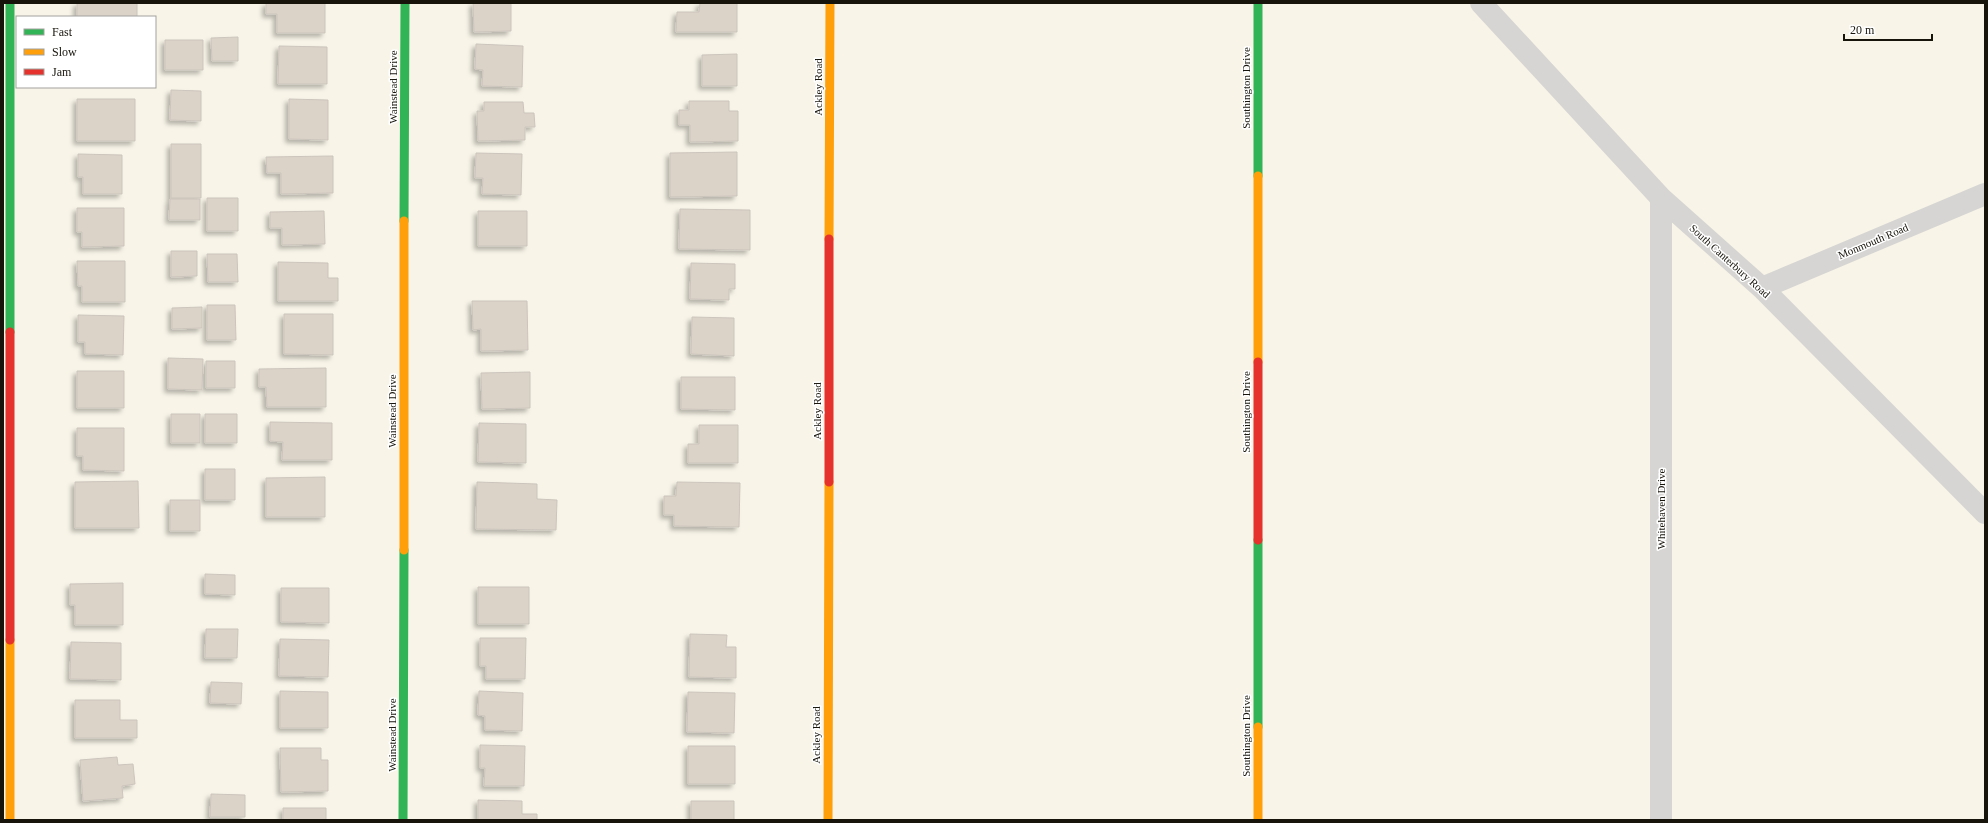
<svg xmlns="http://www.w3.org/2000/svg" width="1988" height="823" font-family="'Times New Roman',serif">
  <defs>
    <filter id="shadow"><feDropShadow dx="-3.5" dy="3.5" stdDeviation="2" flood-color="#0004"/></filter>
  </defs>
  <rect width="100%" height="100%" fill="#f8f4e8"/>
  <path fill="#dcd3c8" stroke="#cbc5bd" filter="url(#shadow)" d="M77 3H137V17H77Z
    M266 3H325V33H277V14H266Z
    M473 3H511V31L474 32Z
    M700 3H737V32H676L677 12H699Z
    M238 37V61H212L211 38Z
    M165 40H203V70H165Z
    M476 44 523 46 522 87 482 86 483 70 475 69Z
    M279 46 327 47V84H278Z
    M737 54V86H702V55Z
    M171 90 201 91V121L170 120Z
    M77 99H135V141H77Z
    M289 99 328 100V140L289 139Z
    M689 101H729V111H738V141L690 142V125H679V110H689Z
    M484 102H523L524 113H534L535 127H525V140L478 141 477 111H484Z
    M171 144H201V198H171Z
    M737 152V196L670 197V153Z
    M476 153 522 154 521 195 482 194 483 178H475Z
    M78 154 122 155V194H83V177H78Z
    M333 156V193L281 194V173H267L266 157Z
    M207 198H238V231H207Z
    M170 199H200V220H169Z
    M77 208H124V246L82 247V232H77Z
    M680 209 750 210V250L679 249Z
    M324 211 325 244 282 245V228H270V212Z
    M478 211H527V246H478Z
    M171 251H197V276L171 277Z
    M207 254H237L238 282H208Z
    M77 261H125V302H82V286H78Z
    M278 262 328 263V278H338V301H278Z
    M691 263 735 264V289H729V300L690 299Z
    M472 301H527L528 350 481 351V329L473 330Z
    M207 305H235L236 340H207Z
    M202 307V328L172 329V308Z
    M284 314H333V355L284 354Z
    M78 315 124 316 123 355 85 354V342H78Z
    M692 317 734 318V356L691 354Z
    M168 358 203 359 202 390 168 389Z
    M206 361H235V388H206Z
    M326 368V407H267L266 387H259V369Z
    M77 371H124V408H77Z
    M530 372V408L482 409 481 373Z
    M681 377H735V410L681 409Z
    M171 414H200V443H171Z
    M205 414H237V443H205Z
    M270 422 332 423V460H282L283 442 270 441Z
    M479 423 526 424V463L478 462Z
    M699 425H738V463H688V444H699Z
    M77 428H124V471L83 470V456H77Z
    M205 469H235V500H205Z
    M325 477V517H266V478Z
    M138 481 139 528H75V482Z
    M477 482 537 484V499L557 500 556 530 476 529Z
    M677 482 740 483 739 527 674 526V515H664V496H676Z
    M170 500H200V531H170Z
    M205 574 235 575V595L205 594Z
    M123 583V625H75V605H70V584Z
    M478 587H529V624H478Z
    M281 588H329V623L281 622Z
    M206 629H238L237 658H205Z
    M690 634 727 635 726 647H736V678L689 677Z
    M480 638H526L525 679H486V666H480Z
    M280 639 329 640 328 677 279 676Z
    M71 642 121 643V680L70 679Z
    M211 682 242 683 241 704 210 703Z
    M280 691 328 692V728H280Z
    M479 691 523 693 522 731 485 730V716L478 715Z
    M688 692 735 693 734 733 687 732Z
    M75 700H120V720H137V738H75Z
    M480 745 525 746 524 786H484L485 768H480Z
    M688 746H735V784H688Z
    M280 748H321V760H328V791L281 792Z
    M117 757 118 765 133 764 135 784 122 786 123 798 83 801 80 760Z
    M211 794 245 795V817H210Z
    M478 800 522 801V814H537V820H478Z
    M691 801H734V820H691Z
    M283 808H326V820H283Z"/>
  <g fill="none" stroke-linecap="round" stroke-linejoin="round">
    <path stroke="#d6d5d3" stroke-width="22" d="M1481 3 1661 198 1762 288 1985 513
      M1661 198V820
      M1762 288 1985 194"/>
    <path stroke="#30b455" stroke-width="9" d="M10 3V332
      M1258 3V176
      M404 221 405 3
      M1258 540V727
      M403 820 404 550"/>
    <path stroke="#ff9f0a" stroke-width="9" d="M1258 176V362
      M829 239 830 3
      M404 550V221
      M10 640V820
      M1258 727V820
      M828 820 829 482"/>
    <path stroke="#e5322d" stroke-width="9" d="M10 332V640
      M1258 362V540
      M829 482V239"/>
  </g>
  <g text-anchor="middle" dominant-baseline="central" stroke-width="3" stroke-linejoin="round" paint-order="stroke">
    <g font-size="11" fill="#17140b" stroke="#fff">
      <text transform="translate(393 87) rotate(-90)">Wainstead Drive</text>
      <text transform="translate(818 87) rotate(-90)">Ackley Road</text>
      <text transform="translate(1246 88) rotate(-90)">Southington Drive</text>
      <text transform="translate(1873 241) rotate(-23)">Monmouth Road</text>
      <text transform="translate(1730 261) rotate(42)">South Canterbury Road</text>
      <text transform="translate(392 411) rotate(-90)">Wainstead Drive</text>
      <text transform="translate(817 411) rotate(-90)">Ackley Road</text>
      <text transform="translate(1246 412) rotate(-90)">Southington Drive</text>
      <text transform="translate(1661 509) rotate(-90)">Whitehaven Drive</text>
      <text transform="translate(392 735) rotate(-90)">Wainstead Drive</text>
      <text transform="translate(816 735) rotate(-90)">Ackley Road</text>
      <text transform="translate(1246 736) rotate(-90)">Southington Drive</text>
    </g>
  </g>
  <rect width="1988" height="823" fill="none" stroke="#17140b" stroke-width="8"/>
  <rect x="16" y="16" width="140" height="72" fill="#ffffff" stroke="#a2a19d"/>
  <rect x="24" y="29" width="20" height="6" fill="#30b455" stroke="#a2a19d"/>
  <text x="52" y="36" font-size="12" fill="#17140b">Fast</text>
  <rect x="24" y="49" width="20" height="6" fill="#ff9f0a" stroke="#a2a19d"/>
  <text x="52" y="56" font-size="12" fill="#17140b">Slow</text>
  <rect x="24" y="69" width="20" height="6" fill="#e5322d" stroke="#a2a19d"/>
  <text x="52" y="76" font-size="12" fill="#17140b">Jam</text>
  <path d="M1844 34v6h88v-6" fill="none" stroke="#17140b" stroke-width="2"/>
  <text x="1850" y="34" font-size="12" fill="#17140b" stroke="#ffffff" stroke-width="3" paint-order="stroke">20 m</text>
</svg>
